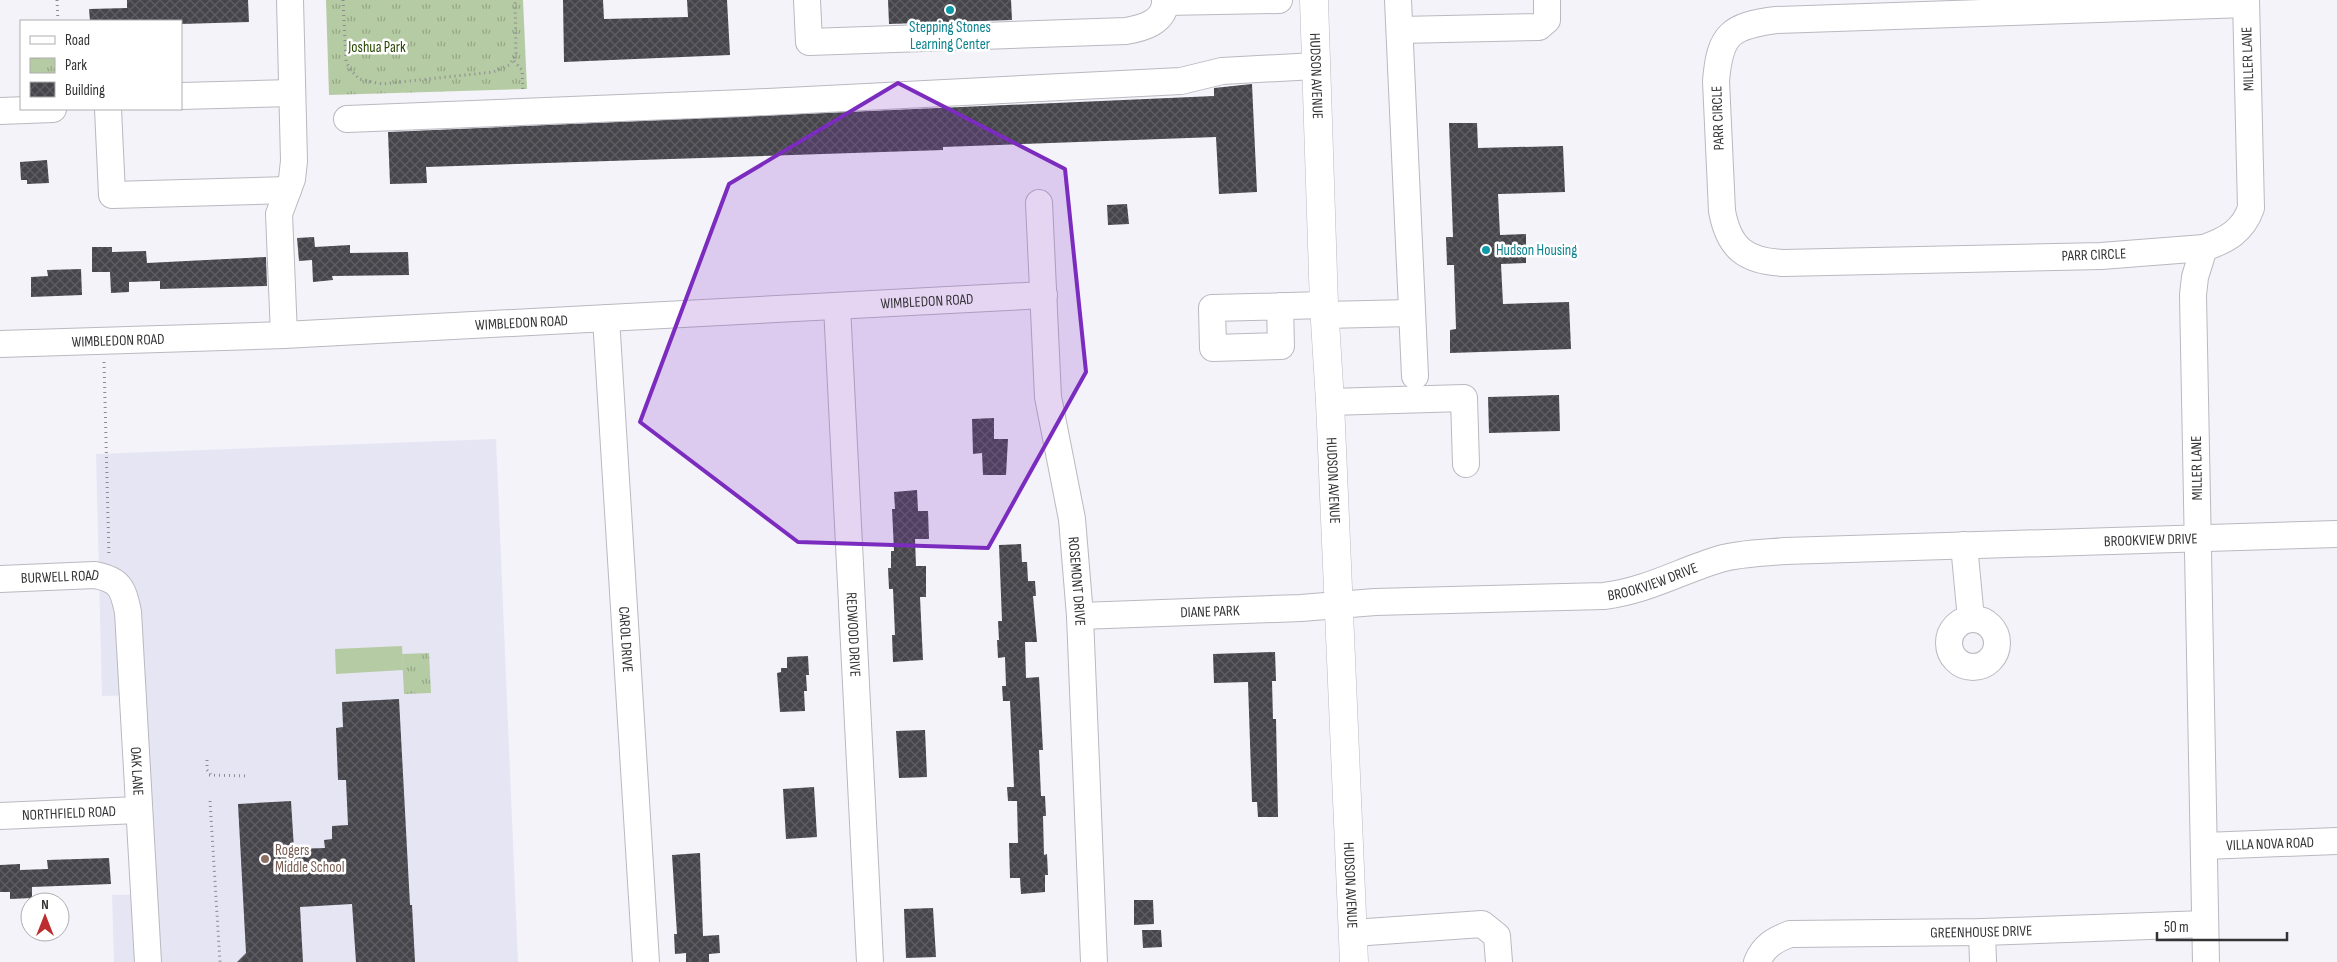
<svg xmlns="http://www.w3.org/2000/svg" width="2337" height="962" font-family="'Sofia Sans Condensed',sans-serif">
  <defs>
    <pattern id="park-tufts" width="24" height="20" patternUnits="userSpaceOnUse" patternTransform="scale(1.25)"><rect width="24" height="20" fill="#b5cba3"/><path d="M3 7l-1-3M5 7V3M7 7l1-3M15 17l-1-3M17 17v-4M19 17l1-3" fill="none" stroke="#94a686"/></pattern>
    <pattern id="building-cross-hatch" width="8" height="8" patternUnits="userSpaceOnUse" patternTransform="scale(1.25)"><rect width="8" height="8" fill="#46454b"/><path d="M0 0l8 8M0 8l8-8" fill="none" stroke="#5f5e63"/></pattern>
  </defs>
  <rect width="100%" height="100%" fill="#f4f3fa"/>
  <path fill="#e6e5f3" d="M496 439 518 962H114L112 895 155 894 143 695 102 696 96 454Z"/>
  <path fill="url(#park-tufts)" d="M326 0H523L527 89 329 95Z
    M429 653 431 693 404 694 402 654Z"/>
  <path fill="#b5cba3" d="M402 646 403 670 336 674 335 649Z"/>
  <path fill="url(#building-cross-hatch)" d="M127 0H248L249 22 181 24V21H90L89 9 127 8Z
    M563 0H603L604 19 688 17 687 0H727L730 55 564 62Z
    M888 0H1011L1012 20 889 24Z
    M1252 84 1257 192 1219 194 1216 137 943 147V150L426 167 427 183 390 184 388 132 1214 96V88Z
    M1449 123H1477L1478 148 1563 146 1565 192 1498 194 1500 235 1526 234V263L1501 264 1503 304 1569 302 1571 349 1450 353V330L1456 329 1454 265H1447L1446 237H1453Z
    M47 160 49 183 27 184V180H21L20 162Z
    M1127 204 1129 224 1108 225 1107 205Z
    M314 237 315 247 350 245V253L408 252 409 275 332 276 333 280 313 282 312 260 299 261 297 238Z
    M92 247H112V252L146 251 147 263 266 257 267 286 160 289V281L129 282V292L111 293 110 272H92Z
    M81 269 82 295 31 297V277L48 276 47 270Z
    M1559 395 1560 431 1489 433 1488 397Z
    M994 418V439H1008L1006 475H983L982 453 973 454 972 419Z
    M917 490 918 511H928L929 539H915L916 566H926V597H920L923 660 893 662 892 635H895L893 589H889L888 568H891V551H894L892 509H895L894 492Z
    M1021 544 1022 562H1027L1028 581H1035L1036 596H1033L1037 642H1025L1026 678 1039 677 1043 750H1039L1041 796H1045L1046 816H1043L1044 855 1047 854 1048 875H1045V892L1021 894 1020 878H1010L1009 843H1018L1017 801H1008L1007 787H1014L1010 701H1003L1002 686H1006L1005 657 998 658 997 640H999L998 621H1002L999 545Z
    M1275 652 1276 681H1272L1273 719H1276L1278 817H1258L1257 802H1252L1248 682 1214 683 1213 654Z
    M808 656 809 675H806L807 691H804L805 711 780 712 777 673 781 672V668H787V657Z
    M399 699 410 905H412L415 962H356L352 904 300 907 303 962H237L246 953 238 804 291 801 294 849 325 848 324 840 332 839V826L348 825 346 780H338L336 728 343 727 342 702Z
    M925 730 927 777 899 778 896 731Z
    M814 787 817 837 786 839 783 789Z
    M700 853 703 936 719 935 720 953 709 954V962H686V953L675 954 674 934H677L672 855Z
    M109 858 111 884 32 887V898L10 899V892H0V865L20 864V870L48 869 47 860Z
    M1134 900H1153L1154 924 1134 925Z
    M933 908 936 957 906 958 904 909Z
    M1142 930H1161L1162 947 1143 948Z"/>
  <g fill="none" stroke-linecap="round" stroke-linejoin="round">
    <defs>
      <g id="minor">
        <path d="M807 0 809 42 1126 31C1143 28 1166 22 1165 0"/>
        <path d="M1398 0 1415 376"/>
        <path d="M1165 2 1279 0"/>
        <path d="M1400 30 1539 27 1547 20V0"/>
        <path d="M181 96 291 93"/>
        <path d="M108 109 112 195 288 190"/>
        <path d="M0 111 53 109"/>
        <path d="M347 119 745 103 1181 81 1222 71 1315 66"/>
        <path id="s1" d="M1039 203 1048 397 1072 519 1080 616 1094 962"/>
        <path d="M2204 248 2101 256 1783 263C1746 261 1729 249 1722 211L1716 81C1720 34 1730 26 1776 20L2246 4"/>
        <path id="s2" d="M837 306 870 962"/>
        <path d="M1280 306 1281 346 1213 348 1212 308 1324 305"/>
        <path d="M1324 315 1412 313"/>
        <path id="s3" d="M606 318 646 962"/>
        <path d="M284 335 279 214 292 179 294 161 290 0"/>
        <path id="s4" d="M0 344 284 335 1044 295"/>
        <path d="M1330 402 1464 398 1466 464"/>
        <path d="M1964 545 1971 619"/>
        <path id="s5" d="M0 579 95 575C120 580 123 588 128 612L148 962"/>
        <path id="s6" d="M1080 616 1301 608 1375 602 1604 596C1646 591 1680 571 1720 559 1741 553 1763 553 1785 551L2337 534"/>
        <circle cx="1973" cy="643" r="24"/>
        <path id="s7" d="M0 816 138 810"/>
        <path id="s8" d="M2204 846 2337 841"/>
        <path d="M1982 932 1983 962"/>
        <path d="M1353 933 1482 924 1497 936 1499 962"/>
        <path id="s9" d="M1757 962C1764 946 1774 940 1790 934L1982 932 2205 924"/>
        <path d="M2206 962 2193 295 2195 277 2204 248C2227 240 2243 231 2251 208L2246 0"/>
      </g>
      <g id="major">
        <path id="s10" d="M1314 0 1324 305 1330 402 1354 962"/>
      </g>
    </defs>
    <use href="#minor" stroke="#b9b9c0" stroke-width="28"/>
    <use href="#major" stroke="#b9b9c0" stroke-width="29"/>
    <path stroke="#8b8b90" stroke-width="3" stroke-dasharray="1 4" stroke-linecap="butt" d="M57 0 58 21
      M343 0 346 61 349 68 359 79 382 84 493 72 509 65 516 55 515 0
      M514 61 522 70 523 91
      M104 362 109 556
      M207 760V770L211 774
      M209 775 249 776
      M210 801 220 962"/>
    <use href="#minor" stroke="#fff" stroke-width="26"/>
    <use href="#major" stroke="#fff" stroke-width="28"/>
  </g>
  <path fill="#7b2cbf" fill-opacity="0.2" stroke="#7b2cbf" stroke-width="4" stroke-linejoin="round" d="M898 83 1065 169 1086 372 988 548 798 542 640 422 729 184Z"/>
  <g fill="#0f9aa8" stroke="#fff" stroke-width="2">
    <circle cx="950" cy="10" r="5"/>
    <circle cx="1486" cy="250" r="5"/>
  </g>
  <circle fill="#8d6e63" stroke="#fff" stroke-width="2" cx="265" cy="859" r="5"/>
  <g text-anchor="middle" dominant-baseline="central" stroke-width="5" stroke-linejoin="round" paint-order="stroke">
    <g font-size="15" fill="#0d838f" stroke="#fff">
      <text x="950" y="27">Stepping Stones<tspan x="950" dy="17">Learning Center</tspan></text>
      <text x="1496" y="250" text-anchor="start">Hudson Housing</text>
    </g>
    <g font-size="15" fill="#284700" stroke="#fff">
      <text x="377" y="47">Joshua Park</text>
    </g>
    <g font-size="15" fill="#343437" stroke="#fff">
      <text transform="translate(2248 59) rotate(-92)">MILLER LANE</text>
      <text stroke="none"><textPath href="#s10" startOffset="76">HUDSON AVENUE</textPath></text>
      <text transform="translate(1718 118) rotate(-92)">PARR CIRCLE</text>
      <text transform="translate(2094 255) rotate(-2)">PARR CIRCLE</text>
      <text stroke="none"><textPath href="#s4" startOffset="928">WIMBLEDON ROAD</textPath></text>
      <text stroke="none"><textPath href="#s4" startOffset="522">WIMBLEDON ROAD</textPath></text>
      <text stroke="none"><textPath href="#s4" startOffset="118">WIMBLEDON ROAD</textPath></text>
      <text transform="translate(2197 468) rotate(-91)">MILLER LANE</text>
      <text stroke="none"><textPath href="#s10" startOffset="481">HUDSON AVENUE</textPath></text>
      <text stroke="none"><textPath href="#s6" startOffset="1078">BROOKVIEW DRIVE</textPath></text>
      <text stroke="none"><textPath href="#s5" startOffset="60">BURWELL ROAD</textPath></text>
      <text stroke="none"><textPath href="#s6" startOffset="575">BROOKVIEW DRIVE</textPath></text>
      <text stroke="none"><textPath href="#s1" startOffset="381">ROSEMONT DRIVE</textPath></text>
      <text stroke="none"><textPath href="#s6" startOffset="130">DIANE PARK</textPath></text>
      <text stroke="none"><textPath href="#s2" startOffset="329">REDWOOD DRIVE</textPath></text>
      <text stroke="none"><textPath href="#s3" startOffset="322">CAROL DRIVE</textPath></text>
      <text stroke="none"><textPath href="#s5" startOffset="309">OAK LANE</textPath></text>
      <text stroke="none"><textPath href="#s7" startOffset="69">NORTHFIELD ROAD</textPath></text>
      <text stroke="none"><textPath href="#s8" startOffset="66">VILLA NOVA ROAD</textPath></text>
      <text stroke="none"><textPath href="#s10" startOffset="886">HUDSON AVENUE</textPath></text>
      <text stroke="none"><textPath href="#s9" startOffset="236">GREENHOUSE DRIVE</textPath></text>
    </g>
    <g font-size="15" fill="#785e54" stroke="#fff" text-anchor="start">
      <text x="275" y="850">Rogers<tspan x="275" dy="17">Middle School</tspan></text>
    </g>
  </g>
  <rect x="20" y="20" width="162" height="90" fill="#ffffff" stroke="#aeaeaf"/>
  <rect x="30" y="36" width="25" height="8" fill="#ffffff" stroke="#aeaeaf"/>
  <text x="65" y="45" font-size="15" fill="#343437">Road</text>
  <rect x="30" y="58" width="25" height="15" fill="url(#park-tufts)" stroke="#aeaeaf"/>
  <text x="65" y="70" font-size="15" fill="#343437">Park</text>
  <rect x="30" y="82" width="25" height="15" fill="url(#building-cross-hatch)" stroke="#aeaeaf"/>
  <text x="65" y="95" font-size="15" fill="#343437">Building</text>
  <g transform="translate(45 917)"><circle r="24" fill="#ffffff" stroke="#aeaeaf"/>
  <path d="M0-4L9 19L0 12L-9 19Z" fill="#bd2d2f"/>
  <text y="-8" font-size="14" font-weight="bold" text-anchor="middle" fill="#343437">N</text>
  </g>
  <path d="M2157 932v8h130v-8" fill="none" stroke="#343437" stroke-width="2.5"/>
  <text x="2164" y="932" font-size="15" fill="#343437" stroke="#ffffff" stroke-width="4" paint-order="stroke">50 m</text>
</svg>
